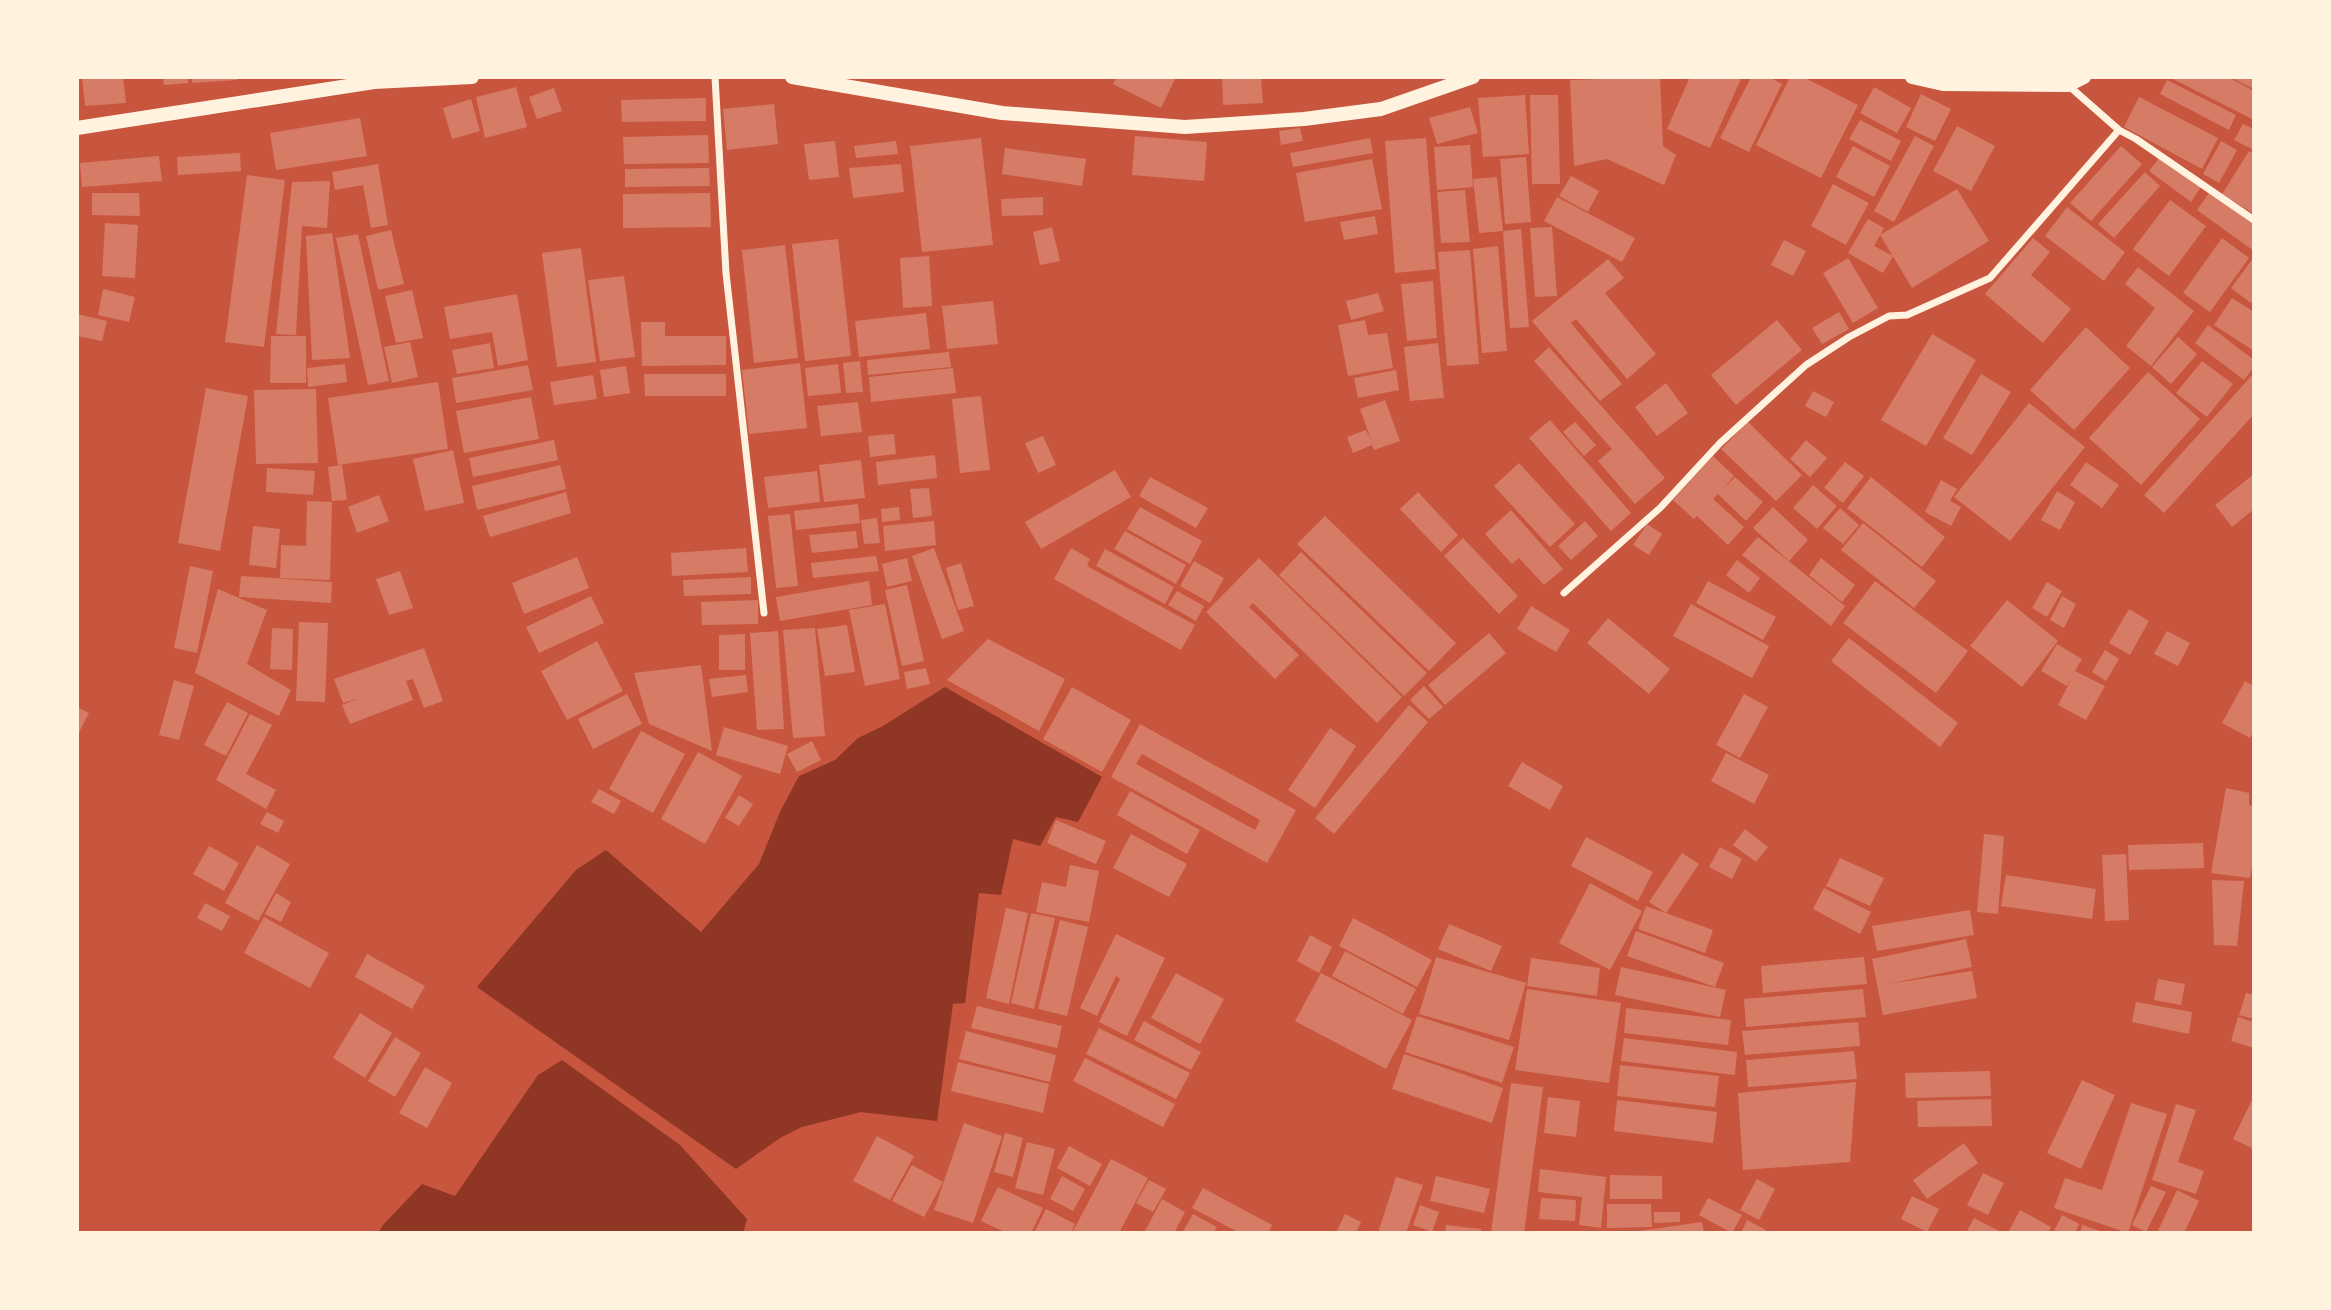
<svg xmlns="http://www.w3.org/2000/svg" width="2331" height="1310" font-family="'Public Sans',sans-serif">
  <rect width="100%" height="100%" fill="#c8553d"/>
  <path fill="#8f3625" d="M945 687 1102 777 1078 822 1056 817 1040 846 1013 839 1001 895 979 893 965 1003 953 1004 937 1121 861 1112 802 1127 780 1138 736 1169 477 987 576 870 606 850 701 932 759 864 780 812 799 776 835 760 858 738 883 726Z
    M562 1060 680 1145 747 1219 743 1233H378L383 1225 422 1184 455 1196 538 1075Z"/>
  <path fill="#d67c66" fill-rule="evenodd" d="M82 77H123L126 103 85 106Z
    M163 77H188V83L164 85Z
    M192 77H237V80L192 83Z
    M1117 77H1176L1161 108 1113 84Z
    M1222 77H1261L1263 103 1223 105Z
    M1660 77 1663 146 1676 155 1664 185 1607 159 1574 166 1570 80Z
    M1690 77H1735L1741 79 1710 148 1667 129Z
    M1751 77H1769L1782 84 1749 152 1720 138Z
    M1790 77H1803L1858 105 1821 178 1756 145Z
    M2169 77H2228L2254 91V120Z
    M2230 77H2254V89Z
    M2167 80 2236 115 2229 130 2160 94Z
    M516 87 527 127 485 138 476 97Z
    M1874 87 1911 108 1897 133 1860 113Z
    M554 88 562 111 537 119 529 97Z
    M1921 94 1951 109 1935 141 1906 127Z
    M1525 95 1529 154 1483 157 1478 98Z
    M1530 95H1558L1560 184H1532Z
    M2139 97 2218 138 2202 169 2124 127Z
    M706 98V121L622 122 621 100Z
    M471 99 480 131 452 139 443 108Z
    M774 104 778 144 727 150 723 109Z
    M1470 107 1478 133 1437 144 1429 118Z
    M360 118 367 156 276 170 270 133Z
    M1860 120 1901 141 1891 161 1849 139Z
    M2243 124 2254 129V150L2234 140Z
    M1957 126 1995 146 1971 191 1933 171Z
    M1300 128 1303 141 1281 145 1279 131Z
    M708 135 709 163 624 164 623 137Z
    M1135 136 1207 142 1204 181 1132 175Z
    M1915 136 1934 146 1894 222 1874 211Z
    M981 138 993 245 922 252 910 146Z
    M1370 138 1373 153 1293 167 1290 153Z
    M1426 138 1436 269 1395 273 1385 141Z
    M835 141 839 177 809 180 804 144Z
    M896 141 898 154 856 158 854 146Z
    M2221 141 2237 150 2219 183 2203 174Z
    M1470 145 1473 187 1437 190 1434 147Z
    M1853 146 1890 166 1874 197 1836 177Z
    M2121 146 2142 164 2091 221 2070 203Z
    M1005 148 1086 159 1082 186 1002 174Z
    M2249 151 2254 154V214L2222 194Z
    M240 153 241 171 178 175 177 157Z
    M159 156 162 181 82 187 80 163Z
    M1526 157 1531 222 1505 224 1500 159Z
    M2160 157 2201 187 2191 202 2149 171Z
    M1372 159 1382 209 1305 222 1296 173Z
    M378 164 388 225 371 228 363 185 335 190 332 172Z
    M901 164 904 192 853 198 849 168Z
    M709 168 710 186 625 187V169Z
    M2145 172 2160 186 2114 238 2098 224Z
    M247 175 285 180 264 347 225 342Z
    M1571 176 1599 191 1588 212 1559 196Z
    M1497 177 1503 231 1479 233 1473 179Z
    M330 181 327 228 302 226 296 335 276 334 292 182Z
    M1833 184 1869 203 1846 245 1811 226Z
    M1957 189 1989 241 1912 288 1880 235Z
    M1465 190 1470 242 1441 243 1437 192Z
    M92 193H139L140 216 92 215Z
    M710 193 711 227 623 228V194Z
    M2209 193 2254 224V251L2197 210Z
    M1043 197V215L1002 216 1001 199Z
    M1557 197 1635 238 1622 262 1544 221Z
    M2170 200 2206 226 2169 276 2133 249Z
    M2067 207 2125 252 2104 281 2045 236Z
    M1375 216 1378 234 1344 240 1340 222Z
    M1868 219 1884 228 1874 246 1893 256 1883 273 1848 253Z
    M105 223 138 225 135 278 102 276Z
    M1052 227 1060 261 1040 265 1033 232Z
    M1552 227 1557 296 1535 297 1530 228Z
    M1521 229 1529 327 1510 328 1503 231Z
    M391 230 404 284 378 290 366 236Z
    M332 233 350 358 312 360 306 236Z
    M358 234 389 381 368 385 336 238Z
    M2033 238 2050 252 2031 275 2071 309 2043 343 1985 294Z
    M2222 238 2249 258 2210 312 2183 293Z
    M838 239 851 356 805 361 792 244Z
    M1784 240 1806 251 1793 276 1771 265Z
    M785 245 798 358 754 363 742 250Z
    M1498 246 1507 351 1482 353 1473 249Z
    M581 248 596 362 557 367 542 253Z
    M1470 250 1479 364 1447 366 1438 252Z
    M929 256 932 306 903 308 900 258Z
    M2254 257V298L2251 303 2231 288Z
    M1848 258 1878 308 1853 323 1823 273Z
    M1608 259 1624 278 1605 293 1656 354 1627 379 1576 319 1571 323 1622 384 1600 401 1532 321Z
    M2138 267 2194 311 2151 366 2126 346 2155 308 2125 284Z
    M624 276 635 357 600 361 588 280Z
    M1433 281 1437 338 1407 341 1401 284Z
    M103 289 135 297 129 322 98 315Z
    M412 290 423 338 396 343 385 296Z
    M1378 293 1384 311 1351 320 1346 301Z
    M517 294 528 360 498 366 492 332 450 339 444 307Z
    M2232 298 2254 312V351L2214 325Z
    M993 301 998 344 947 349 942 306Z
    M1839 312 1849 329 1822 344 1812 328Z
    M926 313 930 349 859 357 855 321Z
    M77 314 107 321 102 341 77 336Z
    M1365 320 1368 335 1387 333 1393 368 1348 376 1338 325Z
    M1777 320 1802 350 1736 405 1711 375Z
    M641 322H665V336H726V365L642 366Z
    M2208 325 2254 360V367L2244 380 2195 343Z
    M2086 327 2130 368 2074 430 2030 390Z
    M1932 334 1976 360 1926 446 1881 420Z
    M271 336H306V383H270Z
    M2178 337 2197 354 2171 384 2152 367Z
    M410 342 418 377 392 383 384 347Z
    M490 343 494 368 457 374 452 350Z
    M1438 343 1444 398 1410 401 1404 347Z
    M1549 347 1665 478 1635 504 1598 461 1612 449 1534 361Z
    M949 352 951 367 868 375 867 360Z
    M860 361 863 392 846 393 843 363Z
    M2202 361 2233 384 2207 417 2176 393Z
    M800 363 807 428 749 434 742 370Z
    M345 364 347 382 308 387 307 368Z
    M838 364 841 393 808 396 805 368Z
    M528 365 533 390 456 403 452 378Z
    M626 366 630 393 604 397 600 370Z
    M953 368 956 393 871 402 869 377Z
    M1396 370 1399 390 1358 398 1354 378Z
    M2148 372 2200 419 2141 485 2089 438Z
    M2254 373V414L2164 513 2144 495Z
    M644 374H726V396H645Z
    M1981 374 2011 392 1972 455 1943 438Z
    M593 375 597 399 554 405 550 382Z
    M438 382 448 449 338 465 328 398Z
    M1666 383 1688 413 1657 436 1635 407Z
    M206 388 248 396 220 551 178 543Z
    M316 389 318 463 256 464 254 390Z
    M1813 391 1834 402 1826 417 1805 406Z
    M981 396 990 470 960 473 952 399Z
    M531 397 539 439 464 453 456 411Z
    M1385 400 1400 441 1374 450 1372 445 1353 453 1347 437 1366 430 1371 440 1360 409Z
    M858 402 862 432 821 436 817 406Z
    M2029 403 2085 447 2010 541 1954 497Z
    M1550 420 1631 513 1611 531 1529 438Z
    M1575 422 1596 445 1584 456 1563 432Z
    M1748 422 1802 475 1776 501 1721 449Z
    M894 434 896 454 870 457 868 436Z
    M1043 436 1056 465 1038 473 1025 443Z
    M554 440 558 460 473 477 469 458Z
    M1806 440 1827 458 1810 477 1790 459Z
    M453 450 464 503 425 511 413 459Z
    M935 455 937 478 878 485 876 462Z
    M1713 456 1734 476 1723 489 1735 477 1763 502 1746 521 1718 494 1713 499 1744 527 1728 545 1697 516 1694 519 1673 500Z
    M861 460 865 498 824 502 819 465Z
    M1845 462 1864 476 1843 503 1824 488Z
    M2086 462 2119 485 2102 508 2070 485Z
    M1519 463 1575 524 1550 547 1494 486Z
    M342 465 347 500 332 501 328 467Z
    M560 465 566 489 477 510 472 486Z
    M267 468 315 471 313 495 266 492Z
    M1115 470 1131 497 1041 549 1025 522Z
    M817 471 820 502 768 508 764 477Z
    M2254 474V509L2232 527 2215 505Z
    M1150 477 1208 508 1196 528 1139 496Z
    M1871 477 1945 537 1922 567 1847 508Z
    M1941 480 1957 489 1950 501 1961 507 1951 526 1925 512Z
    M1813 485 1837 506 1817 529 1793 508Z
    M929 488 932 516 913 518 910 489Z
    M2057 491 2075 502 2060 530 2041 520Z
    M566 492 571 513 490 537 483 516Z
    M1418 492 1458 535 1441 552 1400 509Z
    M379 495 389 521 357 533 348 507Z
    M307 501 332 502 330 580 280 578 281 545 306 546Z
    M858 504 860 523 796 530 794 511Z
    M899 507 900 520 882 522 881 509Z
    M1140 507 1202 541 1190 564 1127 529Z
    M1773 507 1808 540 1789 561 1753 528Z
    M1840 508 1859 525 1843 544 1823 528Z
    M1511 510 1563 569 1544 585 1519 558 1512 564 1485 534Z
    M790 514 798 586 776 588 768 516Z
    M1325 516 1456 643 1429 671 1297 544Z
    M877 518 880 543 864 544 861 520Z
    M934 521 936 545 885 551 883 526Z
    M1585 521 1598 536 1571 560 1558 546Z
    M1863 523 1936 581 1914 608 1841 550Z
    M1647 524 1662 534 1649 555 1633 545Z
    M253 526 280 529 276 568 249 565Z
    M856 531 858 548 812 553 809 535Z
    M1125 531 1186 565 1176 584 1114 549Z
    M1758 537 1845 606 1831 626 1742 555Z
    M1463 538 1518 596 1499 614 1444 556Z
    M746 548 748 572 672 576 671 553Z
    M934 548 964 631 942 639 912 556Z
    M1071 548 1090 559 1087 566 1195 625 1181 650 1054 579Z
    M1105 549 1174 587 1165 604 1096 566Z
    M1301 552 1427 673 1404 696 1279 575Z
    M876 556 879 571 813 578 811 563Z
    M577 557 589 588 524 614 512 583Z
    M907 558 912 581 887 587 882 564Z
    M1259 558 1402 697 1377 723 1253 603 1249 607 1299 655 1275 679 1206 612Z
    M1821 558 1855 585 1842 602 1809 575Z
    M1737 560 1760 578 1749 593 1726 575Z
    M1194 561 1224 578 1210 603 1180 586Z
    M961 563 974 606 958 610 946 568Z
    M190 566 213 571 197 653 174 648Z
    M400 571 413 608 389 615 376 579Z
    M241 576 332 582 331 603 239 597Z
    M751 577V594L684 596 683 580Z
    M869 581 872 605 780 621 776 597Z
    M1708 581 1776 617 1763 640 1696 603Z
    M1875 581 1968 651 1936 693 1843 623Z
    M2047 582 2062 591 2047 617 2032 608Z
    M907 585 924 661 902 666 885 590Z
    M218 589 267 610 247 664 291 690 279 716 195 673Z
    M1177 591 1204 606 1196 621 1168 605Z
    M591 596 604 623 539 653 526 627Z
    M2062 596 2076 604 2064 628 2050 620Z
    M758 600V624L702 625 701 602Z
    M2007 600 2058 641 2022 687 1970 646Z
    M885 604 900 679 865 686 849 610Z
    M1691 604 1769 646 1752 678 1673 636Z
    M1531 606 1570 630 1556 652 1517 629Z
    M2129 609 2149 621 2130 655 2109 643Z
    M1608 618 1670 669 1649 694 1587 643Z
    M299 622 328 623 325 702 296 701Z
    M847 625 855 672 825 676 817 629Z
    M272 628 293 629 292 670 270 669Z
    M815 628 825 736 793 738 783 630Z
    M778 631 784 729 757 730 750 633Z
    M2167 631 2190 643 2178 666 2154 654Z
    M1489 633 1506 653 1445 705 1428 685Z
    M745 634V670H719V635Z
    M1849 638 1958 723 1940 747 1831 661Z
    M988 639 1065 679 1039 731 947 680Z
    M597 641 623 691 567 720 541 671Z
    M2057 644 2082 659 2075 671 2105 686 2086 720 2058 705 2073 676 2067 686 2041 671Z
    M424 648 443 701 424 708 413 679 406 681 413 700 350 724 342 705 360 698 343 703 334 679Z
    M2105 650 2119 659 2106 681 2092 672Z
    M701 665 712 751 649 724 634 673Z
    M926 668 930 684 907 689 904 672Z
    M746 675 748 692 712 697 709 679Z
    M174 680 194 686 179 740 159 735Z
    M2245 681 2254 686V730L2250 738 2222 723Z
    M1424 686 1443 707 1429 719 1410 700Z
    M1072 687 1131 720 1102 772 1043 739Z
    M627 694 642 724 593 749 578 719Z
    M1744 694 1768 707 1740 758 1716 745Z
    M227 702 248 713 226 756 204 745Z
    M1409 705 1428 722 1334 834 1315 818Z
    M77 707 89 713 77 736Z
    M250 714 272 725 246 774 276 790 266 809 216 780Z
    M1140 724 1296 810 1267 863 1111 777ZM1142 754 1260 820 1255 830 1136 764Z
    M724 727 788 746 780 774 716 755Z
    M1330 728 1356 746 1315 808 1288 790Z
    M641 731 685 754 653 813 609 789Z
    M812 741 821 760 797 772 787 754Z
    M698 752 742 776 705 844 661 819Z
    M1726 753 1769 775 1754 804 1711 781Z
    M1522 762 1563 786 1550 810 1508 786Z
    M2226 788 2249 793V805L2254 806V854L2250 878 2211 873Z
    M599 789 621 801 614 814 591 802Z
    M1130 791 1200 830 1187 854 1117 815Z
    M739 795 753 804 739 826 725 818Z
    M267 812 284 821 278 833 260 824Z
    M1056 820 1106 841 1096 864 1047 843Z
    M1745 829 1768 847 1756 862 1733 845Z
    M1131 834 1187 864 1169 897 1113 868Z
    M1984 834 2004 836 1998 914 1977 912Z
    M1586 837 1653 872 1638 901 1571 866Z
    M2203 843 2204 868 2129 870 2128 845Z
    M257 845 290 864 258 921 225 903Z
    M209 846 239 863 224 891 193 874Z
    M1720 847 1742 859 1732 879 1709 867Z
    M1682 853 1699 864 1666 913 1649 902Z
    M2126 854 2129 920 2105 921 2102 855Z
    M1840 858 1884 878 1870 906 1826 886Z
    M1070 865 1099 871 1089 922 1036 912 1042 882 1066 887Z
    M2006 875 2096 889 2092 919 2001 906Z
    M2212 880 2244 881 2237 946 2214 945Z
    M1590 883 1642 911 1610 970 1559 943Z
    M1824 888 1871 912 1860 934 1813 909Z
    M276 893 291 902 281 922 265 914Z
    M205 903 230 916 222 931 197 918Z
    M1646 906 1713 930 1705 953 1638 929Z
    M1006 908 1028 913 1009 1004 986 998Z
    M1970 910 1974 935 1877 951 1872 926Z
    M1031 913 1055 918 1034 1009 1011 1003Z
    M264 917 329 953 310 988 244 953Z
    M1353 918 1432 960 1417 987 1339 946Z
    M1060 920 1088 927 1067 1016 1038 1009Z
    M1449 924 1502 946 1491 971 1438 949Z
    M1636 931 1724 963 1715 987 1627 956Z
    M1116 934 1165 958 1127 1036 1099 1022 1120 979 1116 976 1097 1016 1080 1008Z
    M1310 935 1332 947 1319 973 1297 961Z
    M1966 939 1972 967 1887 984 1972 971 1977 998 1883 1015 1872 959Z
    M1345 951 1416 989 1403 1014 1332 976Z
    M367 954 425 986 412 1009 355 977Z
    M1436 957 1526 983 1509 1040 1419 1014Z
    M1864 957 1867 984 1763 993 1761 966Z
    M1531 958 1600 968 1597 996 1527 986Z
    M1621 967 1726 990 1720 1017 1615 995Z
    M1176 973 1224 999 1200 1044 1151 1018Z
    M1321 973 1412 1020 1386 1069 1295 1021Z
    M2158 979 2185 984 2181 1005 2154 1000Z
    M1527 989 1621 1003 1609 1083 1515 1070Z
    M1863 989 1866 1017 1746 1027 1744 999Z
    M2246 993 2254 995V1019L2239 1015Z
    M2136 1002 2192 1012 2189 1034 2132 1022Z
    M977 1006 1062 1026 1057 1048 971 1028Z
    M1626 1008 1731 1020 1728 1045 1624 1033Z
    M360 1013 392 1033 365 1078 333 1058Z
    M1417 1016 1514 1047 1502 1083 1405 1052Z
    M2238 1017 2254 1022V1048L2231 1041Z
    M1144 1021 1201 1052 1191 1070 1134 1040Z
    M1858 1022 1860 1046 1745 1055 1742 1031Z
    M1099 1028 1190 1073 1176 1099 1086 1054Z
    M966 1031 1056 1055 1050 1082 959 1059Z
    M395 1037 421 1053 395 1097 368 1081Z
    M1624 1038 1737 1052 1735 1075 1621 1061Z
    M1854 1051 1857 1079 1748 1087 1746 1060Z
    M1404 1054 1503 1088 1492 1123 1392 1089Z
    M1085 1058 1175 1104 1163 1127 1073 1081Z
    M958 1062 1049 1084 1043 1113 951 1091Z
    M1620 1065 1719 1076 1715 1107 1617 1096Z
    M425 1067 452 1083 427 1128 399 1113Z
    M1990 1071 1991 1096 1906 1098 1905 1073Z
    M2082 1080 2115 1095 2081 1169 2047 1153Z
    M1856 1082 1850 1162 1743 1170 1738 1093Z
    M1511 1083 1543 1087 1524 1233H1491Z
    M2254 1096V1149L2233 1139Z
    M1548 1097 1580 1101 1576 1137 1544 1133Z
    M1991 1099 1992 1126 1918 1127 1917 1101Z
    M1617 1100 1717 1112 1713 1143 1614 1131Z
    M2131 1103 2167 1114 2128 1233 2054 1208 2065 1178 2102 1190Z
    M2176 1104 2196 1110 2178 1162 2204 1171 2196 1194 2152 1180Z
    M964 1123 1002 1136 973 1223 934 1210Z
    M1005 1133 1023 1138 1013 1177 994 1172Z
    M877 1136 914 1156 890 1200 853 1181Z
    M1027 1142 1055 1149 1043 1195 1015 1188Z
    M1964 1143 1978 1163 1927 1199 1913 1180Z
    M1069 1146 1102 1164 1090 1186 1057 1168Z
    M1111 1159 1148 1178 1119 1233H1072Z
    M912 1165 943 1182 924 1217 892 1201Z
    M1540 1169 1606 1177 1601 1228 1579 1225 1582 1197 1538 1192Z
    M1983 1173 2004 1183 1988 1215 1967 1205Z
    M1610 1175 1662 1176V1199H1610Z
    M1062 1176 1085 1189 1073 1211 1050 1199Z
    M1436 1176 1490 1189 1484 1213 1430 1201Z
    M1396 1177 1423 1185 1406 1233H1378Z
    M1757 1179 1775 1189 1759 1220 1740 1210Z
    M1149 1180 1166 1189 1153 1212 1136 1203Z
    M2151 1186 2166 1192 2146 1232 2132 1225Z
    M998 1187 1043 1208 1031 1233H1007L981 1221Z
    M1203 1188 1272 1225 1268 1233H1240L1192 1208Z
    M2177 1190 2199 1201 2184 1233H2157Z
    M1912 1196 1939 1209 1927 1232 1901 1219Z
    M1541 1198 1576 1200 1575 1221 1539 1219Z
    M1708 1198 1742 1215 1732 1233 1699 1215Z
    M1162 1199 1185 1212 1174 1233H1144Z
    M1607 1204H1651L1652 1227 1607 1228Z
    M1420 1205 1439 1212 1432 1232 1413 1225Z
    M1046 1209 1075 1224 1071 1233H1034Z
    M2020 1210 2051 1227 2048 1233H2008Z
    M1654 1212H1680V1222L1654 1223Z
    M1193 1214 1217 1227 1213 1233H1182Z
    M1345 1214 1361 1222 1356 1233H1336Z
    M2062 1215 2079 1224 2075 1233H2059L2054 1231Z
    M1974 1218 2003 1233H1966Z
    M1747 1220 1766 1230 1764 1233H1741Z
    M1702 1222 1704 1233H1638V1231Z
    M1446 1225 1481 1229V1233H1445Z
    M2082 1225 2106 1233H2080Z"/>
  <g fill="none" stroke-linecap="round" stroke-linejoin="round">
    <path stroke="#fff3e0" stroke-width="7" d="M715 77 726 273 764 613
      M2069 86 2119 130 2136 139 2254 220
      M1564 593 1660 508 1720 443 1806 365 1849 337 1889 316 1907 315 1990 278 2119 130"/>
    <path stroke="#fff3e0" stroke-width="14" d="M792 77 1002 113 1185 127 1304 119 1381 109 1473 77
      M1912 77 1943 84 2068 85 2084 77
      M77 128 374 82 472 77"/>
  </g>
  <rect width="2331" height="1310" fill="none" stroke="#fff3e0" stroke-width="158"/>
</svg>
